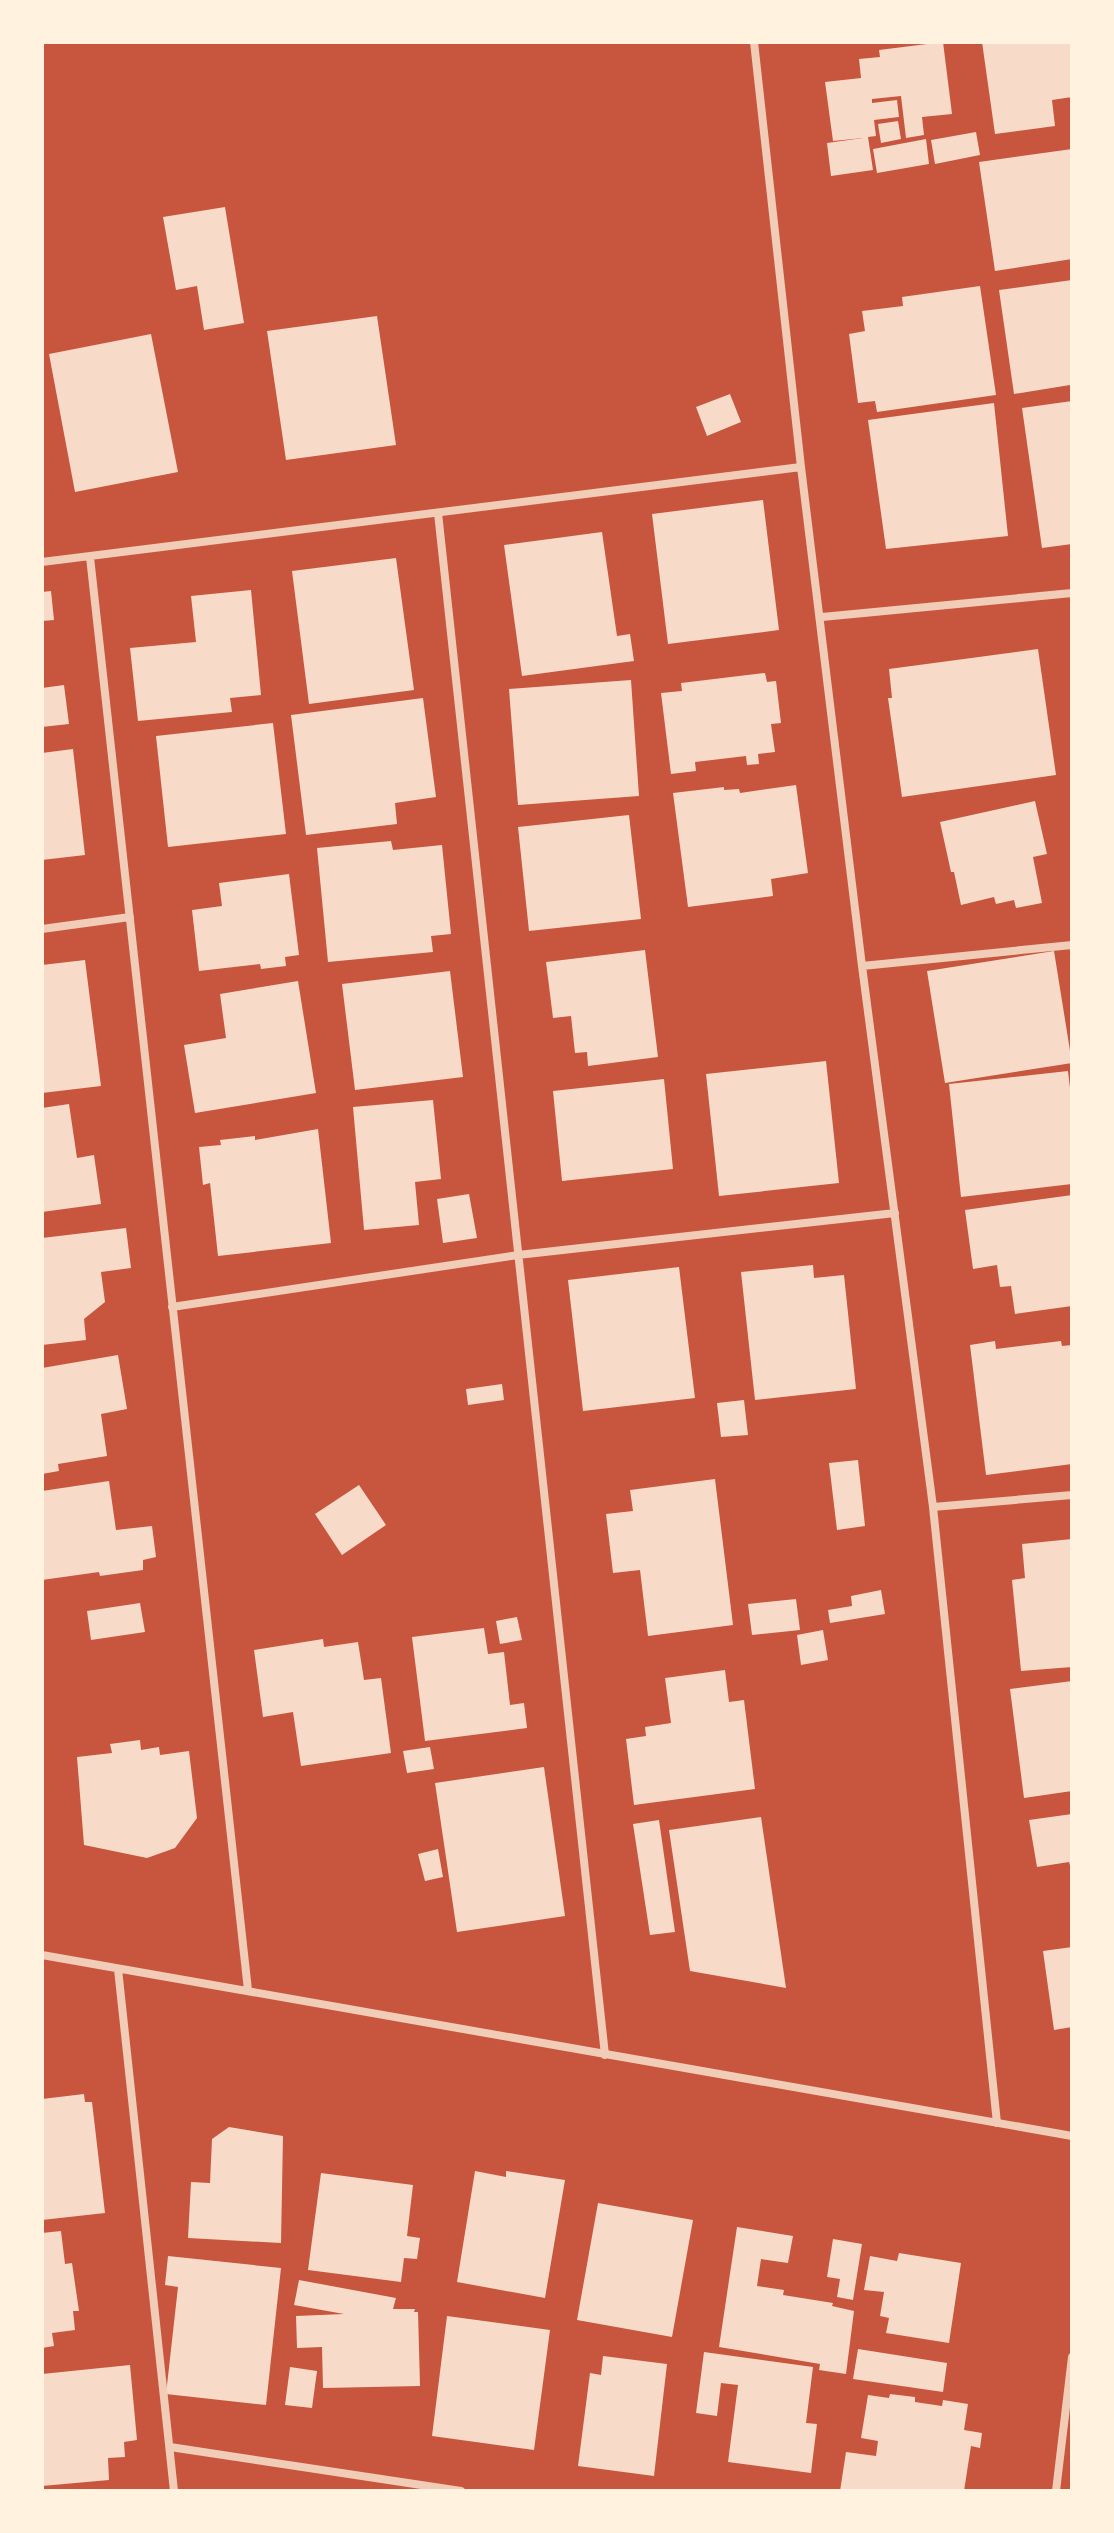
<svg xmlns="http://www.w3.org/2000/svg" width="1114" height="2533" font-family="Barlow,sans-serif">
  <rect width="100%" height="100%" fill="#c8553d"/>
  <path fill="#f7dbc8" d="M943 42 952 114 922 117 924 135 906 138 901 96 872 99V103L897 100 899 117 874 120 876 136 868 137 873 170 831 176 827 143 863 138 833 141 825 82 861 78 859 59 880 57 879 50Z
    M982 42H1072V97L1052 100 1055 126 995 134Z
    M898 121 901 139 881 143 878 124Z
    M976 132 980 155 935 164 931 140Z
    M926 139 929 164 877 173 873 149Z
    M1072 149V259L995 271 979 162Z
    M225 207 244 323 204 330 197 286 176 290 163 217Z
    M1072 280 1070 385 1014 394 999 290Z
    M980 286 996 395 877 412 875 401 858 403 849 334 865 331 862 311 903 306 902 297Z
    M377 316 396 445 286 460 267 331Z
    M151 334 178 472 75 492 49 354Z
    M730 394 741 422 707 436 696 407Z
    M1072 401V544L1042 548 1022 408Z
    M994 403 1008 536 886 549 868 420Z
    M763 500 779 630 668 644 652 514Z
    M602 532 617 636 630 634 634 661 522 676 504 545Z
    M396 558 414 690 309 704 292 571Z
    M251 590 261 695 230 698 232 712 138 721 130 648 196 642 191 596Z
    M51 591 54 620 42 621V592Z
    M1038 649 1056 775 902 797 888 698H892L889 669Z
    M765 673 767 682 776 681 781 723 771 724 775 752 758 754 759 764 747 765 746 756 695 762 696 771 671 774 661 693 682 691 681 683Z
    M631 680 639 796 518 805 509 689Z
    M64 685 69 724 42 727V688Z
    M423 698 436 797 395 803 397 824 306 835 291 715Z
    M273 723 286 834 168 847 156 736Z
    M73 749 85 855 42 860V753Z
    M796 785 808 873 771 879 773 896 688 907 673 793 724 787V790L739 789 740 793Z
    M1035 801 1047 854 1033 857 1042 903 1016 908 1014 900 996 904 994 897 961 905 954 872H951L940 822Z
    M629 815 641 919 529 931 518 827Z
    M391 841 393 850 442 845 451 934 431 936 433 952 328 962 317 848Z
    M289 874 299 955 285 957 286 966 261 969 260 964 199 971 192 910 222 906 219 883Z
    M645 950 658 1057 588 1066 587 1052 575 1053 571 1016 553 1018 546 962Z
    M1054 951 1072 1063 945 1083 927 971Z
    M85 960 101 1086 42 1093V965Z
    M450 971 463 1077 355 1090 342 984Z
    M298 981 316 1093 195 1113 184 1045 226 1038 220 994Z
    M826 1061 839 1183 719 1196 706 1074Z
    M1068 1071 1072 1105V1184L961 1197 949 1084Z
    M664 1079 673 1169 562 1181 553 1091Z
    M433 1100 441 1179 415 1182 419 1225 364 1230 353 1107Z
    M69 1104 77 1158 94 1155 101 1204 42 1212V1108Z
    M318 1129 331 1243 218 1256 210 1183 203 1185 199 1147 221 1145 220 1140 255 1136V1140Z
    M469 1194 477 1238 443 1243 437 1199Z
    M1072 1195V1306L1015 1314 1011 1286 1000 1287 997 1265 973 1269 965 1210Z
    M126 1228 131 1268 101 1272 105 1302 84 1319 86 1340 42 1345V1238Z
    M813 1265 814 1278 844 1275 856 1389 755 1400 741 1272Z
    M679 1267 695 1398 583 1411 568 1280Z
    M995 1341 996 1349 1061 1341 1062 1346 1072 1345V1464L986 1475 970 1345Z
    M118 1355 127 1409 101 1414 107 1456 58 1464 59 1471 42 1474V1368Z
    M502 1384 504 1400 468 1405 466 1389Z
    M744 1400 748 1435 721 1437 717 1403Z
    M858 1460 865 1526 837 1530 829 1463Z
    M715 1479 733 1625 648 1636 640 1570 613 1573 606 1514 633 1511 630 1490Z
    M109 1481 116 1530 152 1526 156 1557 143 1560V1570L100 1576 99 1572 42 1580V1491Z
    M359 1485 386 1525 342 1555 315 1514Z
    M1072 1539V1667L1021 1671 1012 1580 1025 1578 1022 1544Z
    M881 1590 885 1614 830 1623 828 1610 852 1606 851 1596Z
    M796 1599 800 1630 752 1635 748 1604Z
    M140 1603 145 1632 91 1640 87 1611Z
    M517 1617 522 1640 500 1644 496 1621Z
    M484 1628 488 1654 504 1652 510 1705 524 1703 527 1728 425 1741 412 1637Z
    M823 1630 828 1660 801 1665 797 1635Z
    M323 1639 324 1647 358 1642 364 1680 381 1678 391 1753 301 1766 293 1712 263 1717 254 1650Z
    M725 1670 729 1702 744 1700 755 1789 634 1805 626 1739 646 1736 645 1727 671 1723 665 1678Z
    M1072 1681V1791L1024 1798 1010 1689Z
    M140 1740 141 1750 159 1747 160 1755 189 1751 197 1818 175 1848 147 1858 84 1845 77 1757 112 1753 110 1744Z
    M430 1747 434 1769 407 1773 403 1751Z
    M544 1767 565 1916 457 1932 435 1783Z
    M1072 1814V1872L1069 1862 1037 1867 1029 1820Z
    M761 1817 786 1988 690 1971 669 1830Z
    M659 1820 675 1932 650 1935 633 1824Z
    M438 1849 443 1877 425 1881 418 1854Z
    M1072 1947V2027L1054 2030 1043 1951Z
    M84 2094 85 2102H92L105 2213 42 2220V2099Z
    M229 2127 283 2136 281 2243 188 2238 191 2182 210 2183 212 2139Z
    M475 2171 506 2177V2171L565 2180 545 2298 457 2282Z
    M321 2173 413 2185 407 2236 420 2238 417 2259 404 2258 401 2282 308 2270Z
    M598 2203 693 2220 672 2337 577 2320Z
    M737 2227 793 2236 788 2263 761 2259 757 2286 784 2290 783 2295 833 2303 832 2306 854 2311 846 2374 819 2370 820 2364 719 2347Z
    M61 2231 65 2264 72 2263 79 2311H73L75 2330 52 2333 54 2346 42 2348V2233Z
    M833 2239 862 2244 853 2300 837 2297 840 2279 827 2277Z
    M899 2253 961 2263 949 2343 886 2333 889 2318 880 2316 884 2292 864 2290 870 2256 897 2261Z
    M168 2256 281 2268 266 2405 166 2394 178 2287 165 2285Z
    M299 2280 396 2298 393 2309H415L414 2312H418L420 2386 323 2388 322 2347 297 2348 296 2316 344 2314 294 2305Z
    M447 2316 550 2330 534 2450 432 2436Z
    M858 2349 947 2363 943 2392 853 2379Z
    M704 2352 813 2367 806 2423 817 2424 811 2473 728 2462 738 2385 721 2383 717 2416 696 2413Z
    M603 2356 667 2364 654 2476 578 2466 590 2373 601 2375Z
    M130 2365 137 2440 124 2442 125 2457 108 2458 109 2480 42 2486V2374Z
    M290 2367 317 2371 312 2408 285 2405Z
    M890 2394 915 2397V2402L942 2406 943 2400 968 2404 964 2430 982 2433 980 2448 971 2446 964 2491H840L846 2452 876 2456 878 2441 861 2438 868 2395 889 2398Z"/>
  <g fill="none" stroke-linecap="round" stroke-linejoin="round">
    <path stroke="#f1ccb7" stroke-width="8" d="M754 42 801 467 862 966 933 1507 997 2123
      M438 513 605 2055
      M90 557 248 1990
      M42 562 801 467
      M822 617 1072 593
      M42 929 130 917
      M862 966 1072 945
      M172 1307 518 1255 895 1213
      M933 1507 1072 1495
      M42 1955 1072 2136
      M118 1969 174 2491
      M170 2447 461 2491
      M1056 2491 1072 2357"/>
  </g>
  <rect width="1114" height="2533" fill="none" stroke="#fff3e0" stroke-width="88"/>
</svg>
